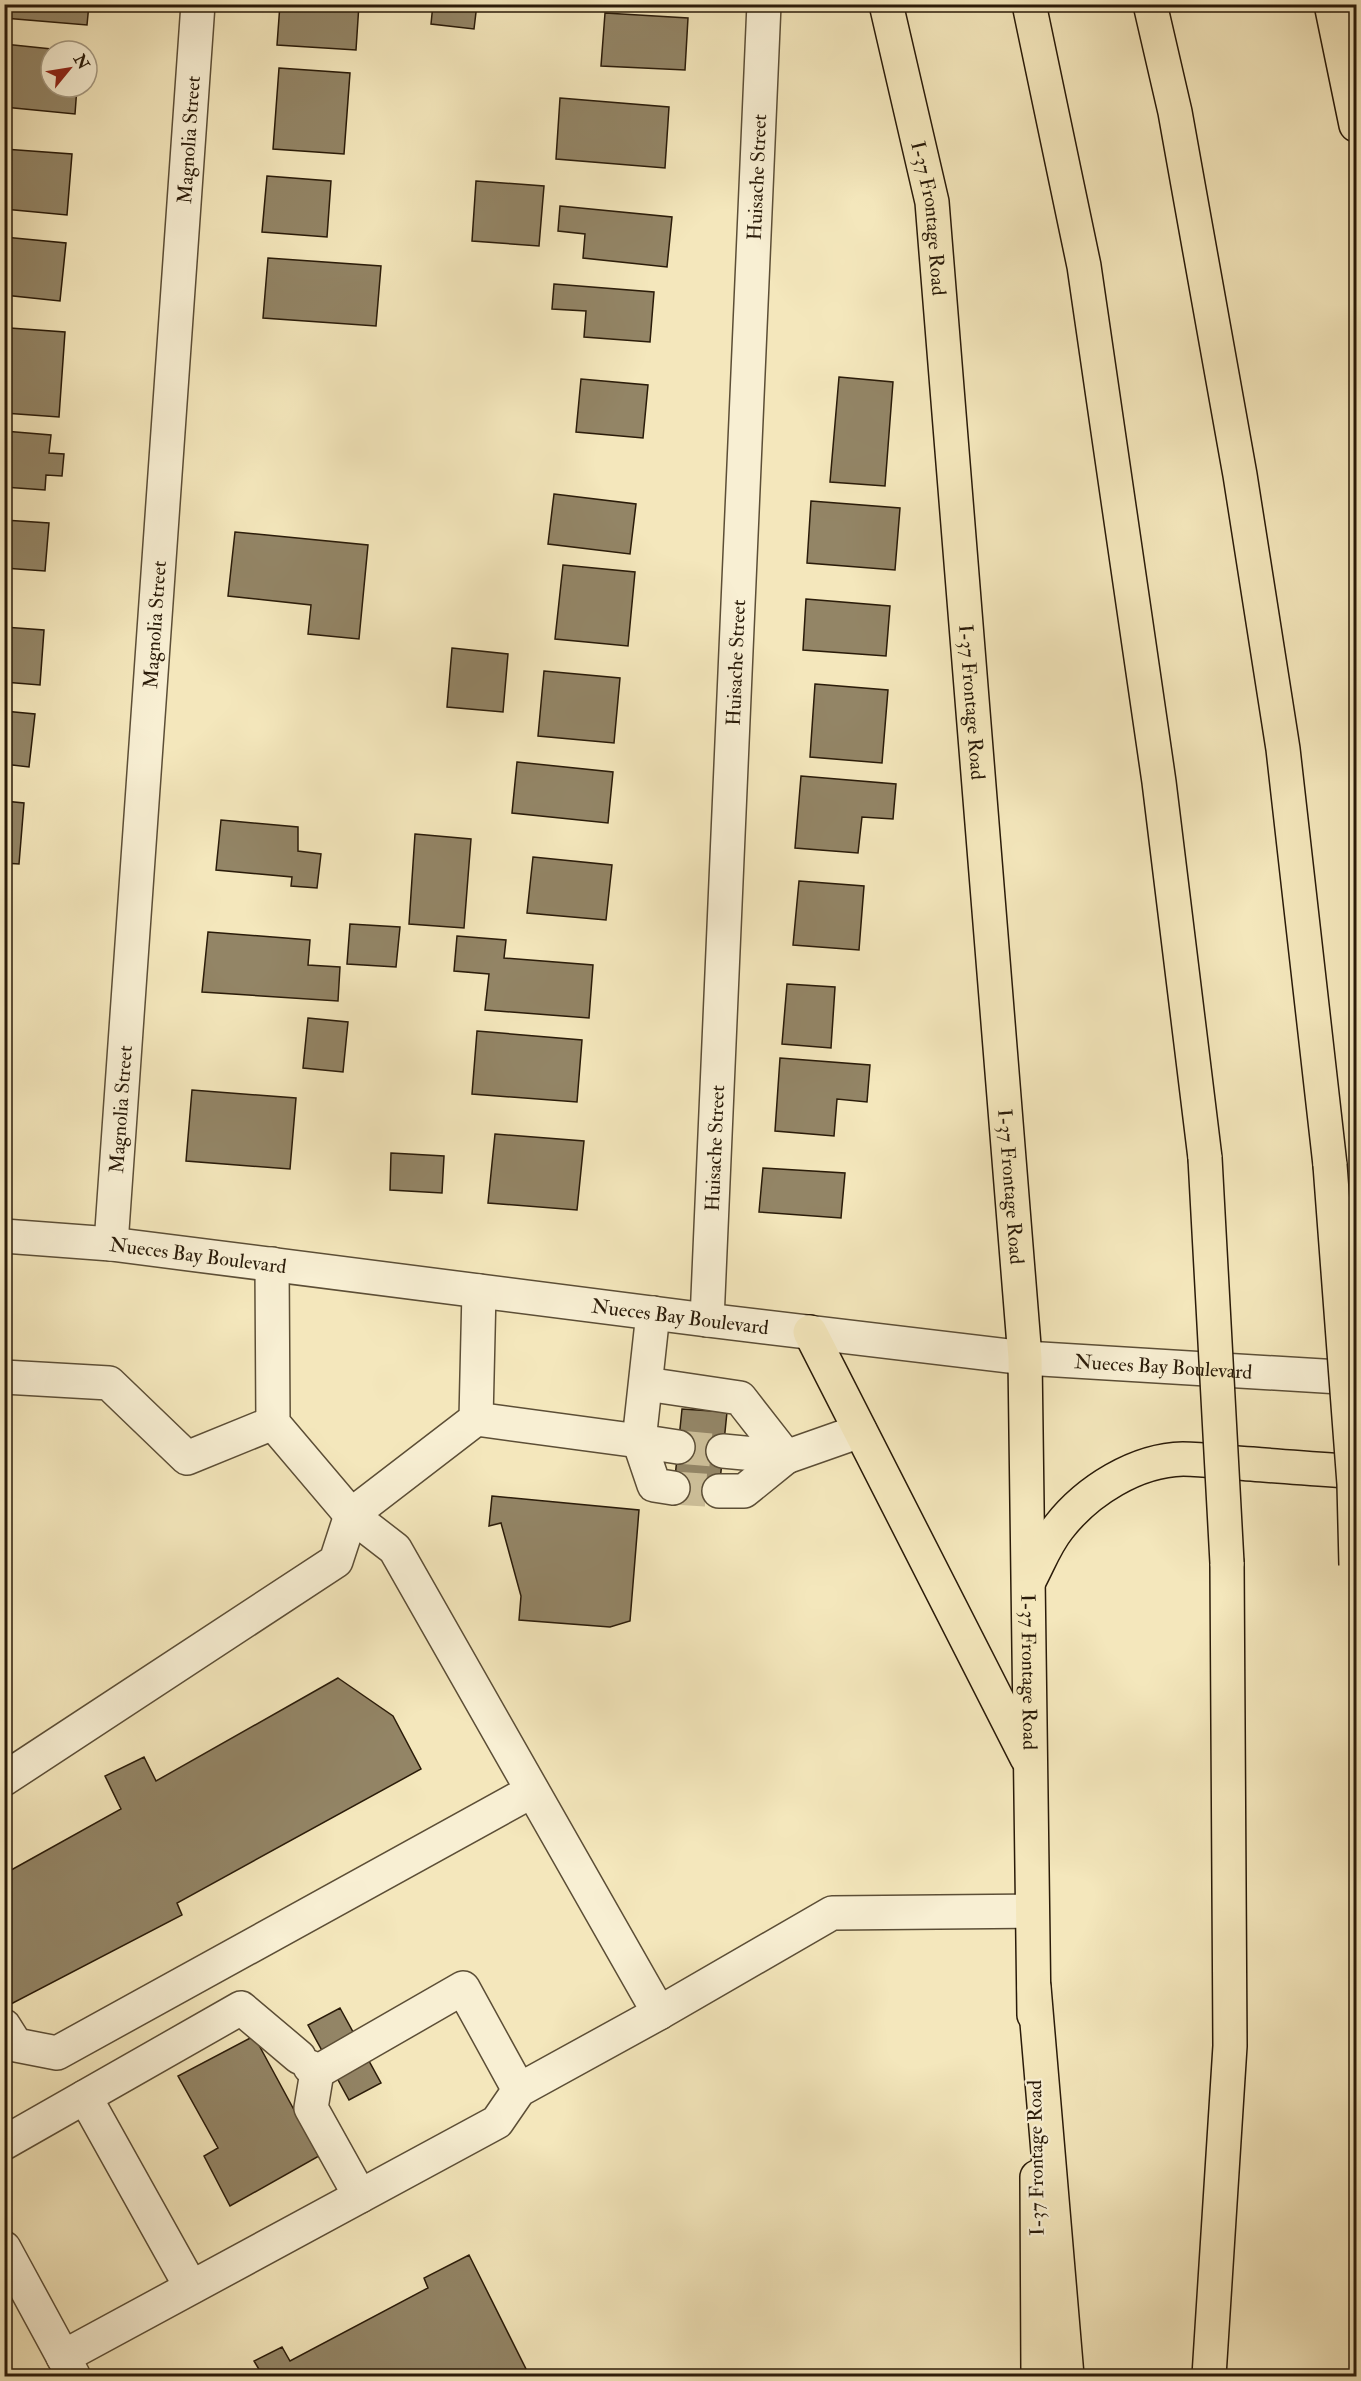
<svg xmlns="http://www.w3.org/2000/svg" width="1361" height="2381" font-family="'IM FELL Double Pica',serif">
  <rect width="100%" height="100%" fill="#f4e7bc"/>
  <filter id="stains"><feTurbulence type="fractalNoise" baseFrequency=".00333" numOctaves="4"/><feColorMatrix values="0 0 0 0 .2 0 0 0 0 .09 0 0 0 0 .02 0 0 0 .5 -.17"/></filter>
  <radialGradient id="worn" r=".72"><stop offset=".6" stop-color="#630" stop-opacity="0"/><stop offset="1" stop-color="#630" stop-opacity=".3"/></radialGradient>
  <path fill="#938566" stroke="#2a1b09" stroke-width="1.5" d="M4 4H89L87 25 4 18Z
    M280 4H359L356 50 277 45Z
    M433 4H477L474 29 431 24Z
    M605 13 688 18 685 70 601 66Z
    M4 44 71 51H51V87H77L75 114 4 107Z
    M279 68 350 73 344 154 273 149Z
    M560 98 669 107 665 168 556 159Z
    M4 149 72 154 67 215 4 209Z
    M267 176 331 181 327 237 262 232Z
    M476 181 544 186 539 246 472 241Z
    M560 206 672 217 667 267 583 258 585 234 558 231Z
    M4 237 66 243 60 301 4 295Z
    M268 258 381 266 376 326 263 318Z
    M554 284 654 292 650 342 584 337 586 311 552 309Z
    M10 328 65 332 59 417 4 413Z
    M839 377 893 382 885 486 830 482Z
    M581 379 648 385 643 438 576 432Z
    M4 431 51 435 49 453 64 454 62 476 46 475 45 490 4 487Z
    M554 494 636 504 630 554 548 544Z
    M811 501 900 508 895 570 807 563Z
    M4 520 49 523 45 571 4 568Z
    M235 532 368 545 359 639 308 634 311 605 228 596Z
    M563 565 635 572 628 646 555 639Z
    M806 599 890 606 886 656 803 650Z
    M4 627 44 630 40 685 4 682Z
    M452 648 508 654 503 712 447 707Z
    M544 671 620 678 614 743 538 736Z
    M815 684 888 690 882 763 810 757Z
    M4 711 35 714 29 767 4 764Z
    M517 762 613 772 608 823 512 813Z
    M801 776 896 784 893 819 862 817 858 853 795 848Z
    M4 801 24 803 19 864 4 863Z
    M221 820 298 827V851L321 854 317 888 291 886 292 877 216 870Z
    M415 834 471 839 464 928 409 924Z
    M533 857 612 865 606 920 527 913Z
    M799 881 864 886 859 950 793 945Z
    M4 915H8L4 950Z
    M350 924 400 927 396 967 347 964Z
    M208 932 310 940 308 965 340 967 338 1001 202 992Z
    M457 936 506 940 504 958 593 965 589 1018 485 1010 489 974 454 971Z
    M787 984 835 987 831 1048 782 1044Z
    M308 1018 348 1022 343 1072 303 1068Z
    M477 1031 582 1040 577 1102 472 1094Z
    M780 1058 870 1065 867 1102 837 1099 834 1136 775 1131Z
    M192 1090 296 1098 290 1169 186 1161Z
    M495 1134 584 1141 577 1210 488 1203Z
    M391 1153 444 1156 442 1193 390 1190Z
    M763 1168 845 1173 841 1218 759 1212Z
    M682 1409 727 1412 718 1501 673 1497Z
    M492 1496 639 1510 630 1621 610 1627 519 1620 521 1596 501 1523 489 1526Z
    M338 1678 393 1716 421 1769 177 1903 182 1915 11 2004 4 1991V1874L121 1809 105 1776 144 1757 156 1781Z
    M340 2008 381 2083 349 2100 308 2025Z
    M254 2036 319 2156 230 2206 204 2156 218 2148 178 2076Z
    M469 2255 526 2369 511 2376H250L260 2371 254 2361 282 2347 290 2361 428 2288 424 2278Z
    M553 2371 556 2376H543Z"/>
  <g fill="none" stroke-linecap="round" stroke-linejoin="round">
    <path stroke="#ccbe98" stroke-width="33" stroke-dasharray="33 16" stroke-linecap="butt" d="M678 1447 723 1451
      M673 1488 719 1491"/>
    <defs>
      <g id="minor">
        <path id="s1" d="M4 1236 111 1244 707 1320 1025 1358 1356 1378"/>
        <path id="s2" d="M111 1244 198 4"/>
        <path d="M272 1264 273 1423 351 1515 476 1419 479 1291"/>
        <path id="s3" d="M707 1320 764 4"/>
        <path d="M4 1377 109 1383 187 1458 273 1423"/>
        <path d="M646 1384 740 1398 786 1457 860 1431"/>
        <path d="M476 1419 639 1441 653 1313"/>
        <path d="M723 1451 786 1457"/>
        <path d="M673 1488 654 1485 639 1441 678 1447"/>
        <path d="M719 1491H744L786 1457"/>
        <path d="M4 1779 336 1561 351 1515 395 1549 659 2013 519 2090 497 2122 63 2357"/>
        <path d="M659 2013 832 1913 1032 1911"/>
        <path d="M4 2026 16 2045 57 2053 532 1791"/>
        <path d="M310 2067 317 2072 463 1988 519 2090"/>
        <path d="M317 2072 311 2108 360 2196"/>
        <path d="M85 2097 191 2287"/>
        <path d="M4 2143 241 2008 299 2057"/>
        <path d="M4 2248 73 2375"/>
      </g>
      <g id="major">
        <path id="s4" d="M886 4 932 202 1025 1358 1034 2015"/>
        <path d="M1331 4 1356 125"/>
        <path d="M810 1332 1027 1758"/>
        <path d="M1030 1579C1039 1562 1046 1543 1059 1527 1087 1491 1136 1460 1183 1459 1206 1459 1229 1463 1252 1464 1287 1467 1322 1469 1356 1472"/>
        <path d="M1037 2177 1038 2376"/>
      </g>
      <path id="highway" d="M1029 4 1084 266 1159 782 1205 1158
        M1150 4 1175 112 1240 475 1283 749 1330 1165
        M1034 1987 1067 2376
        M1209 2376 1230 2046 1227 1563"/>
    </defs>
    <use href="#minor" stroke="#5c4e36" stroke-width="36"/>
    <use href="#major" stroke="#2a1b09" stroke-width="36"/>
    <use href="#highway" stroke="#2a1b09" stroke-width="36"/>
    <use href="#minor" stroke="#f8efd3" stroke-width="33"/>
    <use href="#major" stroke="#f4e7bc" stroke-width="33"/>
    <use href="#highway" stroke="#f4e7bc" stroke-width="33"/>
    <defs>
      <path id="highway-bridge" d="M1205 1158 1227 1563
        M1330 1165 1354 1484 1356 1565"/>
    </defs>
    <use href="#highway-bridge" stroke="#2a1b09" stroke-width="36" stroke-linecap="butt"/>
    <use href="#highway-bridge" stroke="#f4e7bc" stroke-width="33"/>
  </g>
  <g text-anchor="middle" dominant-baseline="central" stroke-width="4.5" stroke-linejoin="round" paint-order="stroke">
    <g font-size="20" fill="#2a1b09" stroke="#f8efd3">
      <text stroke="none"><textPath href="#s2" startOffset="1107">Magnolia Street</textPath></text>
      <text stroke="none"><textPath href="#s3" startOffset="1144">Huisache Street</textPath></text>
      <text stroke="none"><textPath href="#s4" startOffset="219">I-37 Frontage Road</textPath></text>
      <text stroke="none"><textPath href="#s2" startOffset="621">Magnolia Street</textPath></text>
      <text stroke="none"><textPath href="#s3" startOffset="658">Huisache Street</textPath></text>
      <text stroke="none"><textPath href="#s4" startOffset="705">I-37 Frontage Road</textPath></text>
      <text stroke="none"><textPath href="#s2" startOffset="135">Magnolia Street</textPath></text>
      <text stroke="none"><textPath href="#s3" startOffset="172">Huisache Street</textPath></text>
      <text stroke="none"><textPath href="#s4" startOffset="1191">I-37 Frontage Road</textPath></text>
      <text stroke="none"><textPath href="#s1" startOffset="195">Nueces Bay Boulevard</textPath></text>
      <text stroke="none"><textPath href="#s1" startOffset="681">Nueces Bay Boulevard</textPath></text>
      <text stroke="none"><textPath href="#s1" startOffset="1167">Nueces Bay Boulevard</textPath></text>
      <text stroke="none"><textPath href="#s4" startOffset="1677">I-37 Frontage Road</textPath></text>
      <text transform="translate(1036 2158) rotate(-91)">I-37 Frontage Road</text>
    </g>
  </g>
  <rect width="1361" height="2381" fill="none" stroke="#f4e7bc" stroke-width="24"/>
  <rect x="6" y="6" width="1349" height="2369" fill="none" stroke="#2a1b09" stroke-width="3"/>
  <rect x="12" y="12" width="1337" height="2357" fill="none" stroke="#2a1b09" stroke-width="1.5"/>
  <g transform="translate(69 69) rotate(60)"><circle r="28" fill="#f8efd3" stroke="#a69a82" stroke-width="1.5"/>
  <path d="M0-4.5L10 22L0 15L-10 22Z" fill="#8f2418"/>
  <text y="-9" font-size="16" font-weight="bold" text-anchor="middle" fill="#2a1b09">N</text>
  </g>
  <rect width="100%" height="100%" filter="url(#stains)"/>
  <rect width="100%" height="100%" fill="url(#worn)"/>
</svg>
